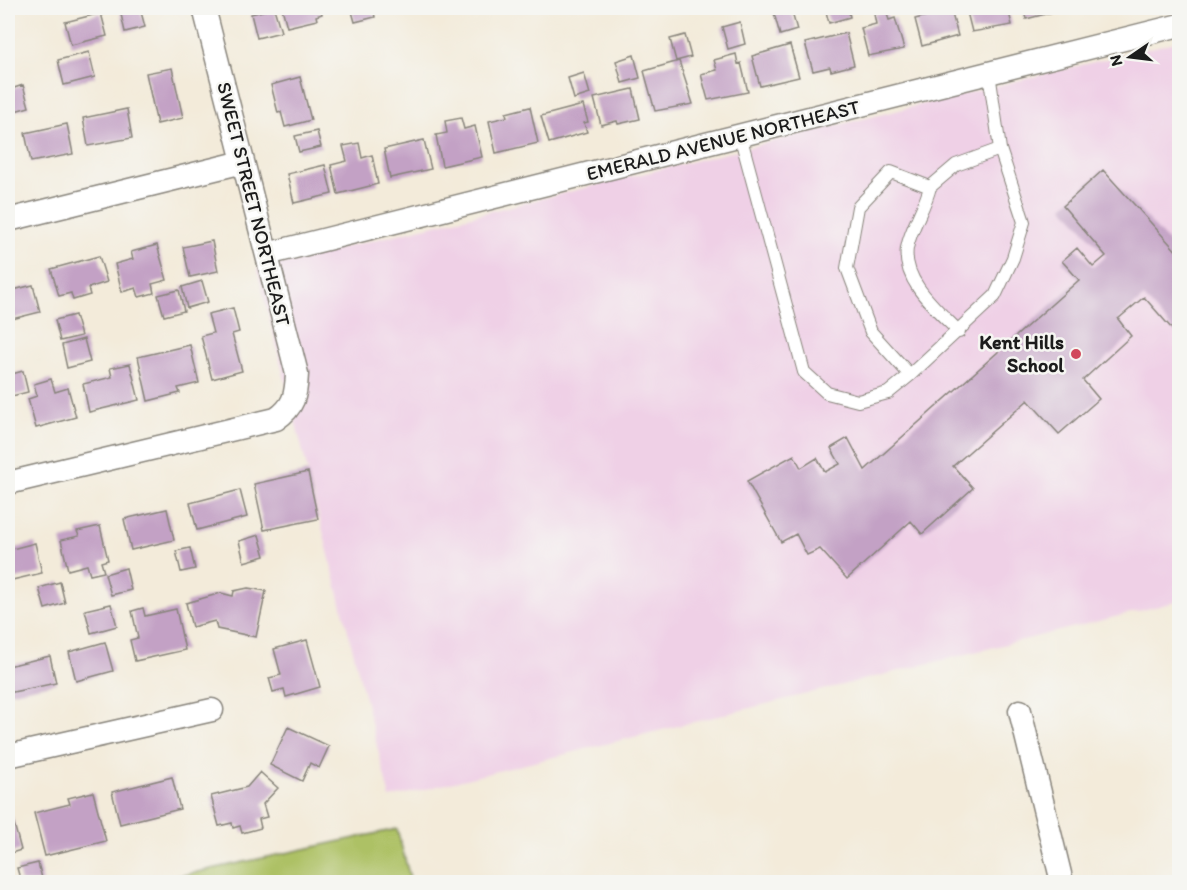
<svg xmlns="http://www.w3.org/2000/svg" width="1187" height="890" font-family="Itim,sans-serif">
  <rect width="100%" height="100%" fill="#f6f6f2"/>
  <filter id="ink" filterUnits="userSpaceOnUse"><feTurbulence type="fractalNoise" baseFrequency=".0167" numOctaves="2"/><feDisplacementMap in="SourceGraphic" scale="12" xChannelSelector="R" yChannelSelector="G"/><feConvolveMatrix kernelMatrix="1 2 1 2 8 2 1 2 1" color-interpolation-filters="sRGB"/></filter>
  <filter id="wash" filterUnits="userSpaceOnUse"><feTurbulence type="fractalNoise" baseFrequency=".008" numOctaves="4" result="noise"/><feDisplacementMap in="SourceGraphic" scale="24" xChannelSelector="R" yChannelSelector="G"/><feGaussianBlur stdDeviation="1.35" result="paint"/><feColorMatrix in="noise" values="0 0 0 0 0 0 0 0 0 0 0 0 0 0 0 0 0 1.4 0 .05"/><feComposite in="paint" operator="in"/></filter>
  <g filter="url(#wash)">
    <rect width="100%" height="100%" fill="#f3ebda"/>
    <path fill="#efd0e6" d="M1179 41V601L390 798 257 269Z"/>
    <path fill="#adc165" stroke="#646e40" stroke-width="1.5" d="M397 829 411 882H151Z"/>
    <g id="blocks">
      <path fill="#c3a1c5" d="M129 8H140L145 27 125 32 120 10Z
        M274 8 281 32 257 38 251 14Z
        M282 8H321L322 14 316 16 317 20 287 27Z
        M351 8H373L375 17 355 22Z
        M825 8H848L850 17 829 23Z
        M966 8H1008L1012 25 972 32Z
        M1023 8H1061V10L1026 19Z
        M791 9 797 30 780 35 774 13Z
        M951 10 958 36 922 46 915 19Z
        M886 11 889 20 895 18 904 49 868 56 861 28 876 24 874 14Z
        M101 13 107 36 71 45 65 22Z
        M740 22 745 44 728 49 722 27Z
        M846 33 854 65 831 71 830 67 813 71 805 43Z
        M685 35 691 57 676 61 670 39Z
        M790 45 799 77 760 86 752 56Z
        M89 52 95 77 64 85 58 60Z
        M736 54 738 64 741 63 748 92 708 100 701 74 717 70 714 60Z
        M634 55 640 78 622 83 616 61Z
        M679 61 693 104 655 111 644 71Z
        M172 68 183 118 157 124 146 73Z
        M584 73 590 94 574 99 568 78Z
        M300 77 311 120 285 127 281 112 278 113 271 85Z
        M23 85 29 107 8 113V90Z
        M633 89 640 119 618 124 617 121 601 125 594 98Z
        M583 105 588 122 584 123 587 132 549 143 541 116Z
        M530 107 538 143 496 153 489 121 507 117 506 113Z
        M127 109 132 138 88 146 83 118Z
        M461 118 464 129 475 126 482 157 442 166 436 135 447 133 445 121Z
        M67 124 73 154 31 162 25 133Z
        M317 131 321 147 299 152 295 136Z
        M424 140 431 169 390 178 384 149Z
        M359 143 362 158 372 155 378 184 338 194 331 165 347 161 343 146Z
        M325 165 332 194 294 203 287 174Z
        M1103 170 1180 255V338L1144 297 1118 319 1131 336 1083 380 1099 399 1059 434 1028 400 953 466 973 488 922 534 911 521 847 579 820 549 807 555 796 534 781 542 747 481 794 455 801 468 817 458 825 472 840 464 831 448 848 438 865 470 1079 280 1062 261 1077 248 1093 267 1106 256 1063 206Z
        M212 241 218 271 190 277 183 247Z
        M157 245 167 280 152 284 154 293 139 297 136 288 122 292 115 264 133 259 131 252Z
        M99 256 107 282 88 288 90 295 73 300 71 293 59 296 51 269Z
        M10 279 13 290 33 285 40 312 8 320V280Z
        M202 281 208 302 187 308 182 287Z
        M179 290 184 311 164 316 158 295Z
        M233 308 239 332 232 334 242 371 212 379 201 336 213 333 208 314Z
        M75 315 81 336 60 341 55 320Z
        M84 339 90 362 67 368 62 345Z
        M190 345 199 383 178 388 180 393 148 401 138 357Z
        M130 364 139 400 89 412 83 384 112 377 110 368Z
        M23 371 28 392 8 397V375Z
        M51 379 55 392 68 388 76 417 36 428 28 399 37 396 34 384Z
        M308 472 318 519 264 530 254 484Z
        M240 490 247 517 197 530 190 503Z
        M167 509 174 540 131 550 124 519Z
        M100 526 108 560 101 562 104 572 90 575 87 565 68 570 61 540 79 536 77 531Z
        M259 535 265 556 244 562 239 541Z
        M35 543 42 573 8 581V550Z
        M190 548 195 569 181 572 176 551Z
        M126 568 131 590 111 595 105 574Z
        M60 582 65 603 45 609 39 588Z
        M248 588 266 591 256 637 217 629 215 621 192 627 186 603 221 593 233 596 234 591Z
        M111 604 117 626 91 633 85 610Z
        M143 608 145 616 176 609 185 650 135 661 130 640 138 638 132 611Z
        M307 640 320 687 286 697 284 689 273 692 269 678 281 675 274 649Z
        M105 642 113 671 76 681 69 652Z
        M50 656 56 683 8 693V666Z
        M288 727 329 746 319 768 310 763 302 781 270 765Z
        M260 772 278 788 263 804 267 817 259 819 261 828 242 833 240 826 233 828 232 823 219 826 211 796 247 787Z
        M172 777 180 809 120 824 112 792Z
        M93 792 106 841 45 856 34 813 70 804 68 798Z
        M12 816 21 850 8 854V818Z
        M38 863 43 882H21L17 868Z"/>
    </g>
  </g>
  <g filter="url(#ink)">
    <use href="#blocks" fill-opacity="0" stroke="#88847b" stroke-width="1.5"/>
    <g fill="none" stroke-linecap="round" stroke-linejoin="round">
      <defs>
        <path id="lane" d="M989 73 1000 149
          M740 135 804 372 827 393 858 401 888 393 910 375
          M1000 149 1024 222 1013 258 995 296 910 375 871 332 847 268 858 207 891 172 930 187 956 165Z
          M930 187C925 208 911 227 907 248 902 282 938 310 959 332"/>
        <path id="street" d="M8 220 243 162
          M267 254 1180 25
          M8 483 276 419C294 407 296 395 297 374L204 8
          M1020 711 1062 882
          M8 756 212 710"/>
      </defs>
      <use href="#lane" stroke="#88847b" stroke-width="14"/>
      <use href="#street" stroke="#88847b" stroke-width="25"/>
      <use href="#lane" stroke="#fff" stroke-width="12"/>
      <use href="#street" stroke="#fff" stroke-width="22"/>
    </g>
  </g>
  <circle fill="#d1495b" stroke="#f6f6f2" stroke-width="2" cx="1076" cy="354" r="6"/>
  <g text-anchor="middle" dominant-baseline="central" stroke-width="5" stroke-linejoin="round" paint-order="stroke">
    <g font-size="20" fill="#1c1c1c" stroke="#f6f6f2">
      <text transform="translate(723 140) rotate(-14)">EMERALD AVENUE NORTHEAST</text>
      <text transform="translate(254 204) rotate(76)">SWEET STREET NORTHEAST</text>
    </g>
    <g font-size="20" font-weight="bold" fill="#1c1c1c" stroke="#f6f6f2" text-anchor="end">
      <text x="1064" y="342">Kent Hills<tspan x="1064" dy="23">School</tspan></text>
    </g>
  </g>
  <rect width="1187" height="890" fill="none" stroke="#f6f6f2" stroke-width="30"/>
  <g transform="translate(1130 57) rotate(256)" stroke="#f6f6f2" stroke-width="4.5" paint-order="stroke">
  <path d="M0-4.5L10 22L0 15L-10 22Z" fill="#1c1c1c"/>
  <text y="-9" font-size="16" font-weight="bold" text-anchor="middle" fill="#1c1c1c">N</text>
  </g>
</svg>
